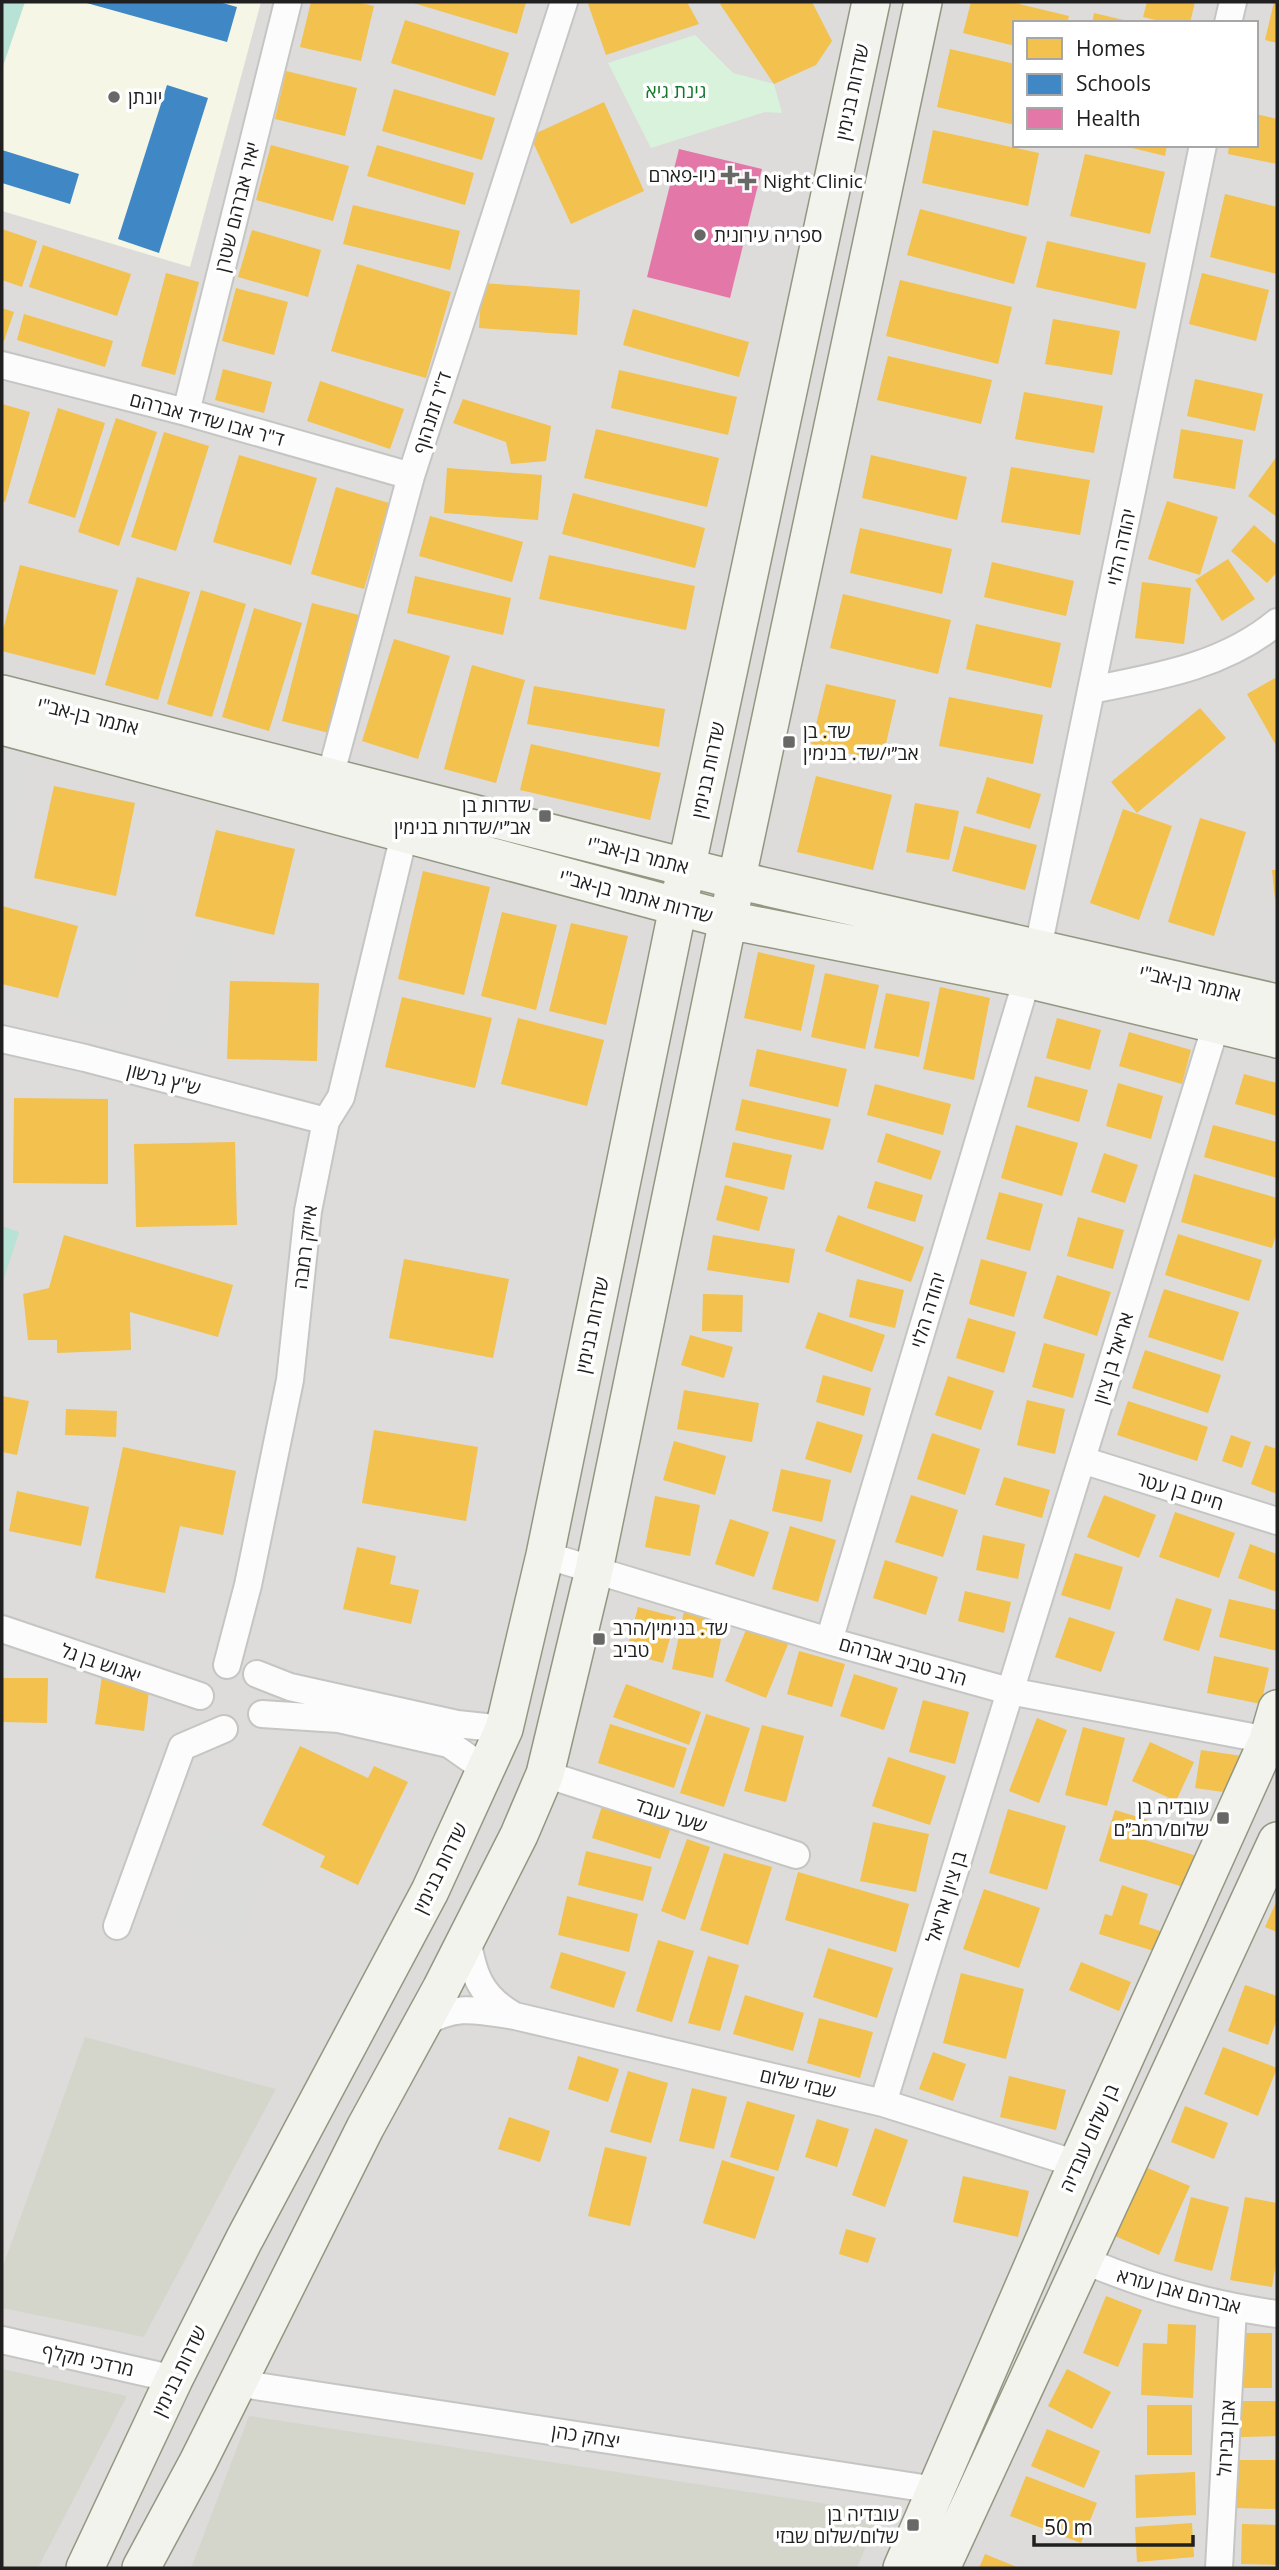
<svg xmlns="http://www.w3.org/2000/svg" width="1279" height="2570" font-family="'Open Sans',Heebo,sans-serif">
  <rect width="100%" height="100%" fill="#eeede9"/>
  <path fill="#dddcda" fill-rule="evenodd" d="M2 2H1277V2568H2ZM1015 23H1256V145H1015Z"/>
  <path fill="#f5f6e5" d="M2 2H261L190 267 2 211Z"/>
  <path fill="#dcdcda" d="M2 736 33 744 2 859Z
    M89 896 149 911 118 1030 58 1014Z
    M192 921 239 934 206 1052 159 1039Z
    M213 1825 277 1848 233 1955 169 1922Z"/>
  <path fill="#d5d6cb" d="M85 2037 276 2089 144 2337 2 2308V2269Z
    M2 2369 127 2396 38 2568H2Z
    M249 2416 880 2512 857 2568H191Z"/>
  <path fill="#d9f2dc" d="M695 35 733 73 774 84 782 113 765 112 651 148 608 63Z"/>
  <path fill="#b7e2d5" d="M2 2H25L2 69Z
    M2 1226 19 1232 2 1285Z"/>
  <path fill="#f2c14e" d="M311 2H356L374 6 361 61 300 47Z
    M410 2H526L517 34Z
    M593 2H687L699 24 606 55 588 4Z
    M725 2H812L832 41 816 65 774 84 720 4Z
    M971 2H1011L1069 16 1067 23H1015V46L963 33Z
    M1147 2H1195L1190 23H1168L1143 17Z
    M1274 2H1277V43L1265 40Z
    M1094 13 1132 22V23H1092Z
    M405 20 509 53 495 96 391 63Z
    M950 49 1015 64V125L937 107Z
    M286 71 357 88 345 136 275 119Z
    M394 89 495 118 482 160 382 131Z
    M604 102 644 191 571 224 530 136Z
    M1256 114 1277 119V164L1228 154 1229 145H1256Z
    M933 130 1039 153 1028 206 922 183Z
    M271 145 349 166 333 221 256 200Z
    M377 145 474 173 465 205 367 176Z
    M1120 145H1167L1165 156Z
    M1085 154 1165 172 1150 234 1070 216Z
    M1225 194 1277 207V274L1210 257Z
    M353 205 460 231 450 270 343 244Z
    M920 209 1027 237 1014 284 907 255Z
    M2 229 37 241 22 287 2 280Z
    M252 230 321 250 308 297 238 277Z
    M1047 241 1146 263 1136 309 1036 287Z
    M43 245 131 274 117 316 29 287Z
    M357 264 451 292 426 378 331 351Z
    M166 273 199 282 175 375 141 366Z
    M1202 273 1269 290 1256 341 1189 324Z
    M900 280 1012 307 998 364 886 336Z
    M482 283 580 290 577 335 479 328Z
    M236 288 288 302 274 355 222 341Z
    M2 308 14 312 4 341 2 340Z
    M633 309 749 342 739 377 623 345Z
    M24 314 113 341 105 367 17 340Z
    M1053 319 1120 331 1112 375 1045 364Z
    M888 356 992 380 981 424 877 400Z
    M223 369 272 382 264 413 215 400Z
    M619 370 737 397 728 435 611 408Z
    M1195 379 1263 394 1255 431 1187 416Z
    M320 381 404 409 390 449 307 421Z
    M1024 392 1103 406 1094 453 1015 439Z
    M463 399 551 426 546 461 511 464 506 442 453 423Z
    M2 404 30 412 5 502 2 501Z
    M58 408 105 423 75 518 28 503Z
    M116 418 157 432 119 546 78 532Z
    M596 429 719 458 707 507 584 478Z
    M1181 429 1243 440 1235 489 1173 478Z
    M164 432 209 446 176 551 131 537Z
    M239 455 317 478 291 565 213 542Z
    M871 455 967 477 957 520 862 498Z
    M1277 456V517L1248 496Z
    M1011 467 1090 480 1080 535 1001 522Z
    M447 468 542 475 538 520 444 513Z
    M336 487 389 503 364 589 311 574Z
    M573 493 705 528 695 568 562 534Z
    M1167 501 1218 517 1200 575 1148 559Z
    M430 516 523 542 512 582 419 556Z
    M1254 525 1277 545V572L1267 583 1231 551Z
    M860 528 952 549 942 594 850 573Z
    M549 555 695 586 686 630 539 599Z
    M1228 559 1255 599 1222 621 1195 580Z
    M992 562 1074 581 1066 616 984 597Z
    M20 565 118 590 95 675 2 651V634Z
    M415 576 511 598 503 635 407 613Z
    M137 577 190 592 158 700 105 685Z
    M1142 582 1191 588 1184 644 1135 638Z
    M201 590 246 604 212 717 167 704Z
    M843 594 951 620 938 674 830 648Z
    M312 603 359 615 329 733 282 721Z
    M254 608 302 623 269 731 222 717Z
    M976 624 1061 643 1051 688 966 669Z
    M394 639 450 656 418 759 362 741Z
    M472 665 525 680 496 783 444 769Z
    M1277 677V747L1247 694Z
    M826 684 896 700 882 761 811 745Z
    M534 686 665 709 659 747 527 724Z
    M949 697 1043 715 1033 764 939 746Z
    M1200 708 1226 738 1137 813 1111 782Z
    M531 744 661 773 650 820 520 790Z
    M816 776 892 795 873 870 797 852Z
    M987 777 1041 794 1030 829 976 813Z
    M54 786 135 803 116 896 34 878Z
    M915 803 959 811 949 860 906 852Z
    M1123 809 1172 826 1139 920 1090 903Z
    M1200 818 1246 832 1214 936 1168 922Z
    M964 826 1037 845 1025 890 952 871Z
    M216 830 295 849 274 935 195 916Z
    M1272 870H1277V899H1275Z
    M423 871 490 887 464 995 398 979Z
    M2 906 78 926 58 998 2 984Z
    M502 912 557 925 536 1010 481 996Z
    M571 923 628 936 606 1025 549 1011Z
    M758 952 815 965 801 1031 744 1018Z
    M825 973 879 985 865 1049 811 1037Z
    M230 981 319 983 317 1061 227 1059Z
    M940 987 990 998 974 1080 923 1069Z
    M886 993 930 1002 919 1057 874 1048Z
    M402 997 492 1018 475 1088 385 1067Z
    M518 1018 604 1040 587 1106 501 1084Z
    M1057 1018 1101 1030 1090 1070 1046 1058Z
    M1129 1032 1191 1050 1182 1084 1119 1066Z
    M757 1049 847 1069 838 1107 749 1086Z
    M1244 1074 1277 1083V1116L1235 1104Z
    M1035 1076 1088 1090 1079 1122 1027 1107Z
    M1118 1083 1163 1096 1151 1139 1106 1126Z
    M875 1084 951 1104 943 1135 867 1115Z
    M14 1098 108 1099V1184L13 1183Z
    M742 1099 831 1119 823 1150 735 1130Z
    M1016 1125 1078 1143 1062 1196 1001 1178Z
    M1213 1125 1277 1142V1178L1204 1157Z
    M886 1133 941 1151 931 1180 877 1162Z
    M235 1142 237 1225 136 1227 134 1144Z
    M733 1142 792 1155 784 1190 725 1177Z
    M1104 1153 1138 1165 1125 1203 1091 1192Z
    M1194 1174 1277 1198V1231L1272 1248 1181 1222Z
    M875 1181 923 1195 915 1222 867 1208Z
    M725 1185 768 1197 759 1231 716 1220Z
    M999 1192 1043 1204 1030 1251 986 1239Z
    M838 1215 924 1247 911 1282 825 1251Z
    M1078 1217 1124 1230 1113 1269 1067 1256Z
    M1178 1234 1262 1260 1249 1301 1165 1275Z
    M64 1235 233 1285 218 1337 130 1312 131 1350 57 1353V1340H28L23 1294 49 1288Z
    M713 1235 795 1249 789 1283 707 1270Z
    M404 1259 509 1279 493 1358 389 1338Z
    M981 1259 1027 1272 1014 1317 969 1304Z
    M1057 1275 1111 1292 1097 1336 1043 1318Z
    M857 1279 904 1290 895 1328 849 1317Z
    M1164 1289 1239 1312 1223 1361 1148 1337Z
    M703 1294 743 1295 742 1332 702 1331Z
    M818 1312 885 1335 872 1372 805 1348Z
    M968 1318 1016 1332 1004 1373 956 1358Z
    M690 1335 733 1347 724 1378 681 1365Z
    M1044 1343 1085 1354 1073 1398 1032 1387Z
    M1145 1350 1221 1375 1208 1413 1132 1388Z
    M823 1375 871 1388 864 1416 816 1402Z
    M948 1376 994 1391 981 1430 935 1415Z
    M684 1390 759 1403 752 1442 677 1429Z
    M2 1396 29 1401 17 1455 2 1452Z
    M1027 1400 1065 1409 1055 1454 1017 1445Z
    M1128 1401 1208 1427 1197 1461 1117 1435Z
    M66 1409 117 1411 116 1437 65 1435Z
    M817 1421 863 1435 851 1473 805 1459Z
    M374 1430 478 1447 466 1521 362 1503Z
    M932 1433 980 1449 965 1495 917 1479Z
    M1231 1435 1251 1442 1242 1468 1222 1461Z
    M674 1441 726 1456 715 1495 663 1480Z
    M1265 1445 1277 1449V1494L1251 1484Z
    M123 1447 236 1471 223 1535 180 1526 165 1593 95 1578Z
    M781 1469 831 1480 822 1522 772 1511Z
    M1004 1477 1050 1490 1042 1518 995 1505Z
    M17 1491 89 1507 81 1546 9 1531Z
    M911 1495 958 1510 943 1557 895 1542Z
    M1104 1495 1156 1515 1139 1558 1087 1537Z
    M655 1496 700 1505 690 1556 645 1547Z
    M1175 1512 1235 1533 1219 1578 1159 1557Z
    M730 1519 769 1532 754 1577 715 1564Z
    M790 1526 836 1540 818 1602 772 1589Z
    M983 1535 1025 1544 1018 1579 976 1570Z
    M1250 1544 1277 1554V1592L1238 1578Z
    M357 1547 396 1556 390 1584 419 1590 411 1624 343 1609Z
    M1075 1553 1123 1567 1110 1610 1061 1595Z
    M885 1560 938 1577 926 1615 873 1598Z
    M965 1591 1011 1602 1004 1633 958 1621Z
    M1176 1598 1212 1609 1199 1651 1163 1640Z
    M1229 1599 1277 1610V1651L1219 1637Z
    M638 1607 676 1617 663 1663 626 1653Z
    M684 1611 725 1620 713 1678 672 1669Z
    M1069 1617 1115 1632 1101 1672 1055 1657Z
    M748 1625 789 1642 766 1698 725 1681Z
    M799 1651 845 1664 832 1707 787 1694Z
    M1214 1656 1269 1668 1261 1704 1207 1693Z
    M854 1674 898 1688 884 1730 840 1716Z
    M102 1676 150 1683 144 1731 95 1724Z
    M2 1678H48L47 1723 2 1722Z
    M626 1684 701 1712 689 1745 613 1717Z
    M923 1700 969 1712 955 1764 909 1752Z
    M706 1714 750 1728 724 1807 680 1793Z
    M1037 1718 1067 1730 1039 1803 1009 1791Z
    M610 1724 687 1748 674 1788 598 1763Z
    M762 1725 804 1736 786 1802 744 1791Z
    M1083 1727 1125 1738 1107 1806 1065 1795Z
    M1150 1742 1194 1762 1176 1801 1132 1781Z
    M300 1746 368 1778 374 1766 408 1782 358 1885 320 1867 325 1856 262 1825Z
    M1201 1750 1242 1756 1237 1794 1195 1788Z
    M888 1757 946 1776 930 1825 872 1806Z
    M602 1806 671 1827 660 1859 592 1838Z
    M1008 1809 1066 1826 1047 1890 989 1873Z
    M1115 1810 1148 1820 1142 1839 1200 1857 1190 1889 1099 1861Z
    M873 1822 929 1834 916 1892 860 1881Z
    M687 1839 710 1847 685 1920 661 1911Z
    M586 1851 652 1867 643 1901 578 1885Z
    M724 1853 772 1867 748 1945 700 1930Z
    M798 1872 909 1904 896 1952 785 1920Z
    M1122 1885 1148 1894 1139 1924 1163 1932 1157 1952 1099 1934 1105 1914 1112 1916Z
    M984 1889 1040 1908 1019 1968 963 1949Z
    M567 1896 638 1914 629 1952 558 1935Z
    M1277 1900V1932L1265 1927Z
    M658 1940 694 1951 672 2022 636 2011Z
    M828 1948 893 1968 877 2018 813 1997Z
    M561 1952 626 1972 614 2008 550 1988Z
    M708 1956 739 1965 720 2031 688 2023Z
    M1081 1962 1131 1982 1119 2011 1069 1990Z
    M961 1973 1024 1989 1006 2059 943 2043Z
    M1245 1985 1277 1996V2018L1268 2045 1228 2031Z
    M745 1995 804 2013 793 2051 733 2034Z
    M819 2018 873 2032 860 2078 807 2063Z
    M1223 2047 1277 2068 1258 2116 1204 2094Z
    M933 2052 966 2064 953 2101 919 2089Z
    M578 2056 619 2069 608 2102 568 2089Z
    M628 2071 668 2083 651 2143 610 2132Z
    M1009 2076 1066 2090 1056 2130 1000 2117Z
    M692 2088 727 2097 714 2149 679 2141Z
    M747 2101 795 2115 778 2171 730 2157Z
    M1185 2106 1228 2123 1214 2159 1171 2142Z
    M509 2117 550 2131 540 2162 498 2149Z
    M817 2119 849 2129 837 2167 805 2157Z
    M875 2128 908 2140 885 2207 852 2195Z
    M605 2147 647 2157 630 2226 588 2216Z
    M722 2160 775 2177 755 2239 703 2223Z
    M1145 2167 1190 2186 1159 2255 1115 2236Z
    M963 2176 1029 2191 1018 2237 953 2222Z
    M1191 2197 1229 2207 1212 2271 1174 2261Z
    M1245 2197 1277 2203V2257L1272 2287 1230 2280Z
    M846 2229 876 2238 868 2263 839 2254Z
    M1106 2296 1142 2310 1118 2367 1083 2353Z
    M1168 2324 1196 2325 1193 2398 1141 2395 1143 2343 1167 2344Z
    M1238 2333H1272V2388H1238Z
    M1067 2369 1111 2392 1092 2429 1048 2406Z
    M1240 2401H1277V2436L1241 2437Z
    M1147 2405H1192V2455H1147Z
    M1047 2429 1100 2451 1084 2488 1031 2466Z
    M1235 2460H1277V2509L1235 2508Z
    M1195 2472 1196 2515 1136 2518 1135 2475Z
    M1026 2476 1097 2503 1081 2543 1010 2516Z
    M1192 2523 1194 2557 1137 2562 1135 2527Z
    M1242 2524 1277 2525V2565L1241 2564Z
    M985 2554 1019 2568H979Z"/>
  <path fill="#3f88c5" d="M83 2H219L237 7 227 42Z
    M167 85 208 98 159 253 118 239Z
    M2 150 79 174 70 204 2 183Z"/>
  <path fill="#e377a8" d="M679 149 762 169 730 298 647 277Z"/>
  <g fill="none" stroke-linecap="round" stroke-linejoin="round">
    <defs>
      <path id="street" d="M1228 23 1233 2
        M2 365 186 412 411 476
        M186 412 288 2
        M1091 690C1157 677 1224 666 1277 622
        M330 777 411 476 564 2
        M1038 948 1203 145
        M2 1039 85 1058 326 1121
        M1082 1460 1277 1521
        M545 1555 829 1641 1009 1691 1268 1740
        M2 1629 200 1696
        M829 1641 1027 979
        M227 1665 248 1585 290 1380 308 1211 326 1121 341 1097 404 835
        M257 1674 290 1687 457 1724 504 1729
        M262 1714 339 1719 449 1744 486 1770
        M545 1774 796 1855
        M117 1926 182 1747 224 1729
        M467 1938C473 1974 480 1996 513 2015
        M420 2026C454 2003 477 2010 515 2016L883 2103 1077 2164
        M883 2103 1216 1025
        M1083 2260C1145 2286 1211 2305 1277 2314
        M2 2340 174 2379
        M236 2383 936 2490
        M1219 2568 1233 2308"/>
      <path id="secondary" d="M2 694 736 880 1277 1003
        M2 726 728 920 1027 979 1277 1039
        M85 2568 174 2379 244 2240 430 1891 504 1729 545 1555 678 907 871 2
        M141 2568 198 2462 365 2128 441 1989 519 1835 545 1774 594 1570 728 920 923 2
        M902 2568 1077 2164 1268 1740 1277 1709
        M941 2568 1277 1841"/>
    </defs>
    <use href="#street" stroke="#c5c5c3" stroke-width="30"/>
    <use href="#secondary" stroke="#939782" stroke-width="40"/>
    <use href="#street" stroke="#fcfcfc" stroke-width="26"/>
    <use href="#secondary" stroke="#f1f3ec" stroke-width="37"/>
  </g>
  <g fill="#686866" stroke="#fff" stroke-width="2.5">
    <circle cx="114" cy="97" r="7"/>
    <path d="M726.5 164.5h7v7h7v7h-7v7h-7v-7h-7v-7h7z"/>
    <path d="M743.5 170.5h7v7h7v7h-7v7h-7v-7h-7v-7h7z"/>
    <circle cx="700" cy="235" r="7"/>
    <rect x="782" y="735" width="14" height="14" rx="3.5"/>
    <rect x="538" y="809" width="14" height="14" rx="3.5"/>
    <rect x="592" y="1632" width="14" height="14" rx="3.5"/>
    <rect x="1216" y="1811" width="14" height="14" rx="3.5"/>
    <rect x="906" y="2518" width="14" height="14" rx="3.5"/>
  </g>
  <g text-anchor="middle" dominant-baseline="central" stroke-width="7" stroke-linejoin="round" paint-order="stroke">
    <g font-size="19" fill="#137829" stroke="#fff">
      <text x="676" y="91">גינת גיא</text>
    </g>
    <g font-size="19" fill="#202020" stroke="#fff">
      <text transform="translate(852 92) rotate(-78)">שדרות בנימין</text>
      <text transform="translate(237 207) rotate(-76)">יאיר אברהם שטרן</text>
      <text transform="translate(432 413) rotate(-72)">ד"ר זמנהוף</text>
      <text transform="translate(207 419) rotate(15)">ד"ר אבו שדיד אברהם</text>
      <text transform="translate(1121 547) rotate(-78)">יהודה הלוי</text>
      <text transform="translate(88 716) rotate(14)">אתמר בן-אב"י</text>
      <text transform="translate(708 770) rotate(-78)">שדרות בנימין</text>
      <text transform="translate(638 855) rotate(14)">אתמר בן-אב"י</text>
      <text transform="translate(636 896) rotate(15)">שדרות אתמר בן-אב"י</text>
      <text transform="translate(1190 983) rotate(13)">אתמר בן-אב"י</text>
      <text transform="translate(164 1079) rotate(15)">ש"ץ גרשון</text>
      <text transform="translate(305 1247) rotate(-83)">אייזק רמבה</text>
      <text transform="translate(928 1310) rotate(-73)">יהודה הלוי</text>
      <text transform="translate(592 1325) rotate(-78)">שדרות בנימין</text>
      <text transform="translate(1113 1358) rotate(-73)">אריאל בן ציון</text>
      <text transform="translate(1180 1491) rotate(17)">חיים בן עטר</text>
      <text transform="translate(903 1661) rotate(16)">הרב טביב אברהם</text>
      <text transform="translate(101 1663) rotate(19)">יאנוש בן גל</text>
      <text transform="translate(671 1815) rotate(18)">שער עובד</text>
      <text transform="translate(440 1868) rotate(-64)">שדרות בנימין</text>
      <text transform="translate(946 1897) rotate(-73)">בן ציון אריאל</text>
      <text transform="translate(798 2083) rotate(13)">שבזי שלום</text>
      <text transform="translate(1089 2138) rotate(-66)">בן שלום עובדיה</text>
      <text transform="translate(1179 2291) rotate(15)">אברהם אבן עזרא</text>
      <text transform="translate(88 2360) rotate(12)">מרדכי מקלף</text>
      <text transform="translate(179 2371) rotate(-64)">שדרות בנימין</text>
      <text transform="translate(586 2436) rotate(9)">יצחק כהן</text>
      <text transform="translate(1226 2438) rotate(-87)">אבן גבירול</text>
    </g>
    <g font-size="19" fill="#202020" stroke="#fff" text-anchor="start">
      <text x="128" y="97">יונתן</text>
      <text x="716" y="175" text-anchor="end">ניו-פארם</text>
      <text x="763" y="181">Night Clinic</text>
      <text x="714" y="235">ספריה עירונית</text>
      <text x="803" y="731">שד. בן<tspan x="803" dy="22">אב״י/שד. בנימין</tspan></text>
      <text x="531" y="805" text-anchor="end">שדרות בן<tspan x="531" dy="22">אב״י/שדרות בנימין</tspan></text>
      <text x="613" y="1628">שד. בנימין/הרב<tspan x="613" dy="22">טביב</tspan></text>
      <text x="1209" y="1807" text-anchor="end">עובדיה בן<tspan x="1209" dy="22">שלום/רמב״ם</tspan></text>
      <text x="899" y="2514" text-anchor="end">עובדיה בן<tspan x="899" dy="22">שלום/שלום שבזי</tspan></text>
    </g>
  </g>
  <rect width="1279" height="2570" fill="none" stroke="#202020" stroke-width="7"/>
  <rect x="1013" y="21" width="245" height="126" fill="#ffffff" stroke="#a6a6a6" stroke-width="2"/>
  <rect x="1027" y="38" width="35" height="21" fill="#f2c14e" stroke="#a6a6a6" stroke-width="2"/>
  <text x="1076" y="56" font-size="21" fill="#202020">Homes</text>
  <rect x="1027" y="74" width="35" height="21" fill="#3f88c5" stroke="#a6a6a6" stroke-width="2"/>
  <text x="1076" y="91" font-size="21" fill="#202020">Schools</text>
  <rect x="1027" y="108" width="35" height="21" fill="#e377a8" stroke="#a6a6a6" stroke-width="2"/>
  <text x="1076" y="126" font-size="21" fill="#202020">Health</text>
  <path d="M1034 2535v10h159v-10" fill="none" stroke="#202020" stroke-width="3.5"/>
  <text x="1044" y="2535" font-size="21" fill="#202020" stroke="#ffffff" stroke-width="5" paint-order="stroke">50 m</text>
</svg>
